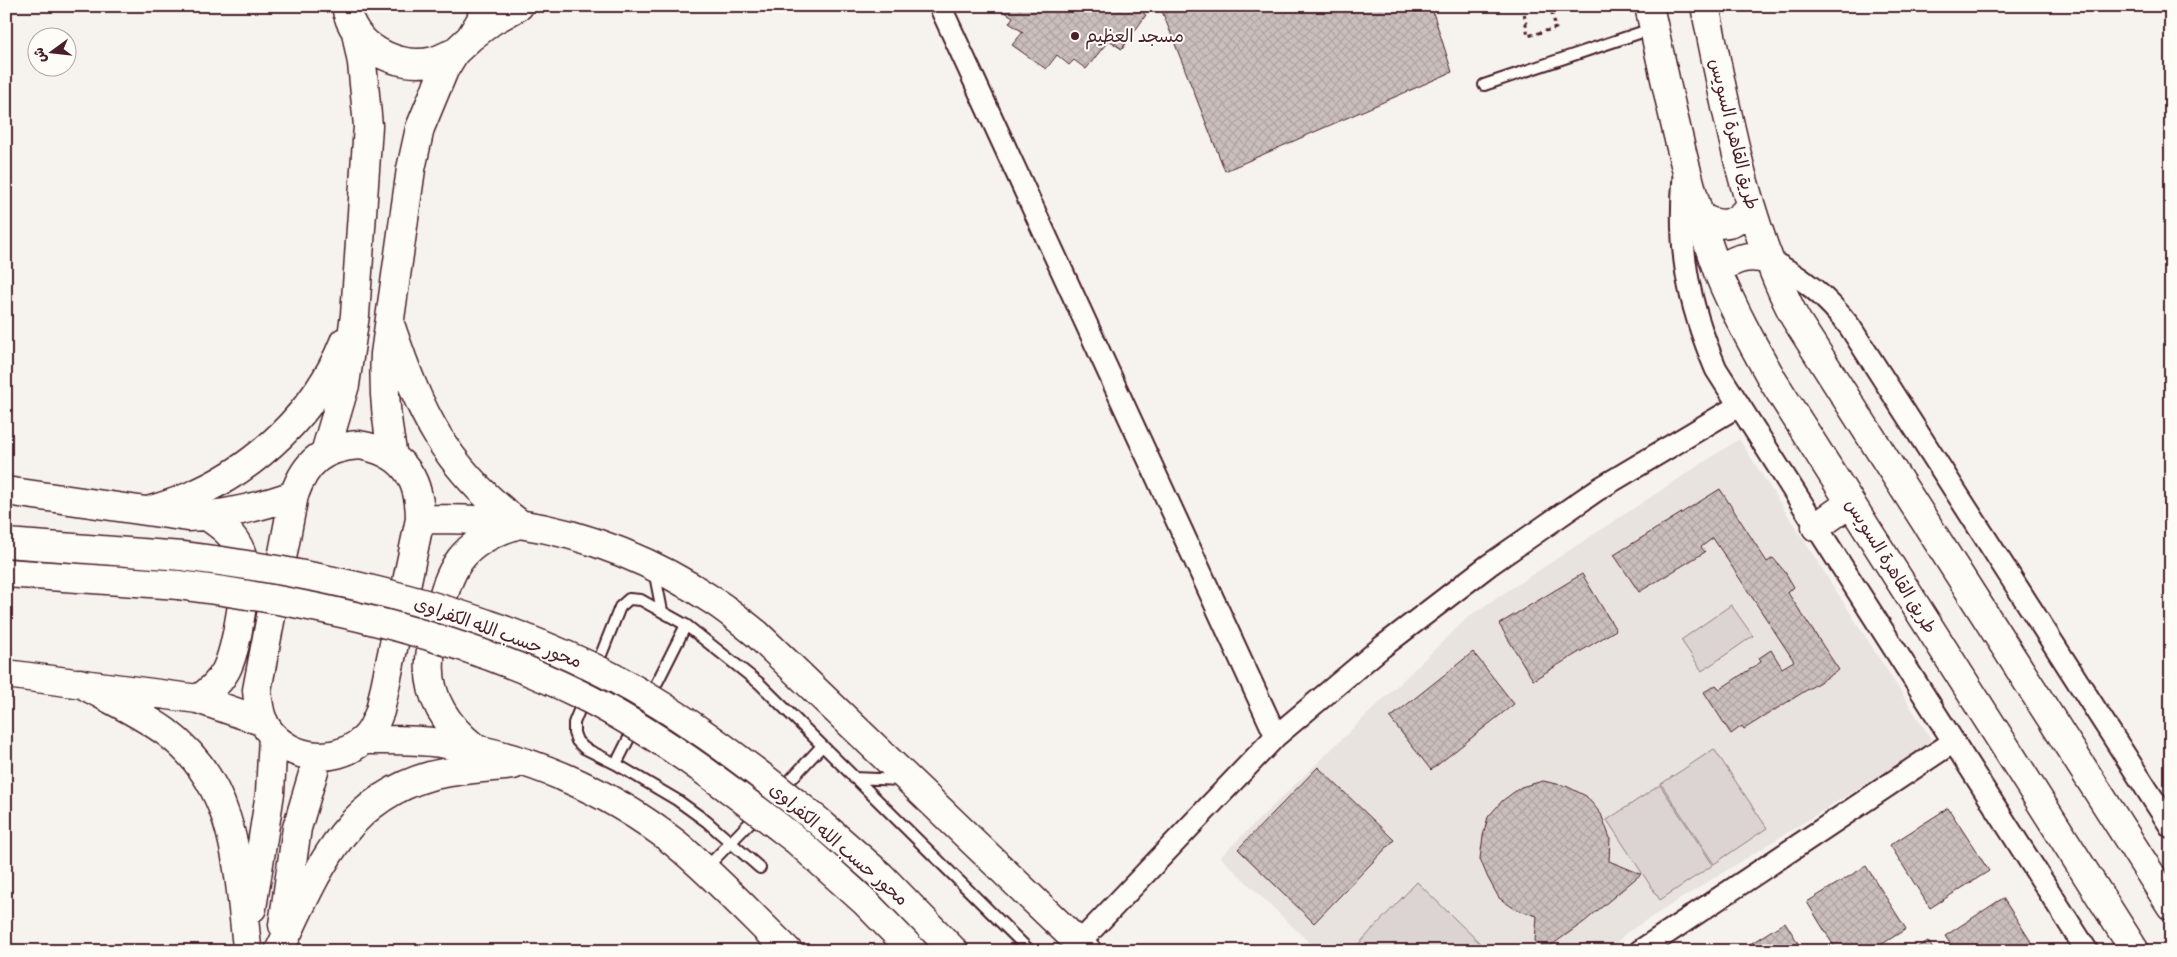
<svg xmlns="http://www.w3.org/2000/svg" width="2177" height="957" font-family="Itim,'Playpen Sans Arabic',sans-serif">
  <defs>
    <pattern id="building-cross-hatch" width="8" height="8" patternUnits="userSpaceOnUse" patternTransform="scale(1.25)"><rect width="8" height="8" fill="#cbbfbe"/><path d="M0 0l8 8M0 8l8-8" fill="none" stroke="#b0a4a3"/></pattern>
  </defs>
  <rect width="100%" height="100%" fill="#f6f3ef"/>
  <filter id="ink" filterUnits="userSpaceOnUse"><feTurbulence type="fractalNoise" baseFrequency=".02" numOctaves="2"/><feDisplacementMap in="SourceGraphic" scale="10" xChannelSelector="R" yChannelSelector="G"/><feConvolveMatrix kernelMatrix="1 2 1 2 8 2 1 2 1" color-interpolation-filters="sRGB"/></filter>
  <g filter="url(#ink)">
    <path fill="#e9e3e0" d="M1739 439 1933 742 1626 933 1608 951H1318L1220 857 1469 616Z"/>
    <path fill="#dcd4d2" stroke="#937a7e" d="M1731 605 1753 636 1702 671 1681 640Z
      M1714 749 1767 828 1714 864 1661 784Z
      M1660 785 1713 865 1660 900 1607 820Z
      M1417 882 1488 951H1352Z"/>
    <path fill="url(#building-cross-hatch)" stroke="#4a1f2b" d="M1006 6H1135L1146 15 1122 49 1109 40 1086 69 1074 60 1069 65 1057 55 1046 69 1012 45 1023 32 1009 23 1013 17 1003 11Z
      M1160 6H1431L1452 72 1225 171Z
      M1120 35 1128 40 1122 49 1114 44Z
      M1720 489 1767 562 1773 558 1785 572 1794 587 1788 593 1839 670 1744 729 1742 726 1731 734 1704 692 1716 685 1720 689 1761 662 1759 658 1771 650 1782 668 1794 661 1713 538 1701 547 1705 552 1639 592 1614 555Z
      M1582 574 1616 630 1533 680 1499 624Z
      M1473 652 1514 704 1431 770 1390 718Z
      M1318 767 1394 840 1314 923 1238 849Z
      M1543 781 1566 786 1586 796 1601 814 1610 838 1609 861 1641 874 1584 922 1546 949 1535 941 1537 916 1515 909 1499 898 1488 878 1480 859 1483 836 1488 817 1502 801 1521 787Z
      M1948 808 1989 871 1930 908 1890 845Z
      M1866 866 1906 929 1871 951H1837L1807 902Z
      M2003 898 2037 951H1955L1945 936Z
      M1785 922 1803 951H1739Z
      M1928 941 1934 951H1911Z"/>
    <g fill="none" stroke-linecap="round" stroke-linejoin="round">
      <defs>
        <path id="lane" d="M1484 85 1654 28
          M654 570 662 611
          M616 764 686 625
          M854 778 902 780
          M780 791 822 746
          M706 868 760 812
          M760 868 706 821 677 800 616 764 584 748 577 741 574 733V723L620 607 629 599 641 600 686 625 759 683 1030 951"/>
        <path id="street" d="M940 6 1276 736
          M1684 175C1678 250 1687 300 1716 369L2087 951
          M1768 260C1802 276 1827 297 1850 327L2171 827
          M1079 943 1276 736 1382 647 1489 565 1597 490 1738 406
          M1640 951 1953 742"/>
        <path id="secondary" d="M346 6C352 46 396 70 434 61 441 59 448 55 455 52
          M1649 6C1669 95 1686 186 1718 272 1733 309 1753 345 1773 381L2135 951
          M1705 6C1727 112 1745 221 1795 318L2171 906
          M471 37 492 21 519 6
          M1701 217C1722 229 1737 225 1750 205
          M1718 272C1733 258 1749 254 1768 260
          M391 327C420 413 445 468 520 524
          M359 445C402 452 420 476 420 519L380 711C376 721 372 733 363 740 333 767 283 759 264 723 259 713 258 701 257 690L294 495C306 461 323 448 359 445Z
          M325 453 345 385 355 315 368 126 362 63 356 32
          M393 456C386 421 383 389 385 354L411 169 420 128 444 70 455 52 470 38 481 20 484 6
          M6 491 188 517C225 516 259 507 294 495
          M148 511C161 507 175 503 188 497 256 469 317 411 344 342
          M420 519C453 519 486 519 519 524 588 534 657 563 715 602 729 611 743 623 757 634L1087 951
          M1816 527 1850 503
          M6 674 198 699 264 722
          M80 683C109 699 140 713 166 732 237 785 238 867 247 947
          M198 699C209 692 218 684 225 672 237 651 250 574 241 552 234 535 222 526 207 516
          M364 740C389 740 415 739 440 743 525 754 608 790 675 843 715 876 751 915 788 951
          M475 748C447 726 427 697 430 660 430 647 435 634 437 622 448 568 461 542 516 525
          M252 908 270 793 273 736
          M283 925 297 828 318 757
          M279 951C316 876 341 801 430 776 457 769 485 768 513 765"/>
        <path id="primary" d="M6 543 182 556
          M6 573 179 585
          M817 820 881 876 954 951
          M796 840 864 901 913 951"/>
      </defs>
      <use href="#lane" stroke="#4a1f2b" stroke-width="14"/>
      <use href="#street" stroke="#4a1f2b" stroke-width="25"/>
      <use href="#secondary" stroke="#4a1f2b" stroke-width="31"/>
      <use href="#primary" stroke="#4a1f2b" stroke-width="31"/>
      <path stroke="#4a1f2b" stroke-width="3" stroke-dasharray="4 4" stroke-linecap="butt" d="M1523 6 1528 36 1556 28 1550 6"/>
      <use href="#lane" stroke="#fdfcf7" stroke-width="10"/>
      <use href="#street" stroke="#fdfcf7" stroke-width="21"/>
      <use href="#secondary" stroke="#fdfcf7" stroke-width="28"/>
      <use href="#primary" stroke="#fdfcf7" stroke-width="28"/>
      <defs>
        <path id="primary-bridge" d="M182 556C324 573 462 605 592 667 670 704 750 766 817 820
          M179 585C316 602 454 633 579 694 658 733 727 787 796 840"/>
      </defs>
      <use href="#primary-bridge" stroke="#4a1f2b" stroke-width="31" stroke-linecap="butt"/>
      <use href="#primary-bridge" stroke="#fdfcf7" stroke-width="28"/>
    </g>
  </g>
  <circle fill="#4a1f2b" stroke="#fdfcf7" stroke-width="2" cx="1075" cy="36" r="5"/>
  <g text-anchor="middle" dominant-baseline="central" stroke-width="4" stroke-linejoin="round" paint-order="stroke">
    <g font-size="18" fill="#4a1f2b" stroke="#fdfcf7" text-anchor="start">
      <text x="1085" y="36">مسجد العظيم</text>
    </g>
    <g font-size="18" fill="#4a1f2b" stroke="#fdfcf7">
      <text transform="translate(1734 134) rotate(76)">طريق القاهرة السويس</text>
      <text transform="translate(1891 566) rotate(58)">طريق القاهرة السويس</text>
      <text transform="translate(498 632) rotate(20)">محور حسب الله الكفراوى</text>
      <text transform="translate(839 844) rotate(41)">محور حسب الله الكفراوى</text>
    </g>
  </g>
  <rect width="2177" height="957" fill="none" stroke="#fdfcf7" stroke-width="25"/>
  <rect x="12" y="12" width="2152" height="932" fill="none" stroke="#4a1f2b" stroke-width="2" filter="url(#ink)"/>
  <g transform="translate(52 52) rotate(255)"><circle r="24" fill="#fdfcf7" stroke="#b5a4a5"/>
  <path d="M0-4L9 19L0 12L-9 19Z" fill="#4a1f2b"/>
  <text y="-8" font-size="14" font-weight="bold" text-anchor="middle" fill="#4a1f2b">ش</text>
  </g>
</svg>
